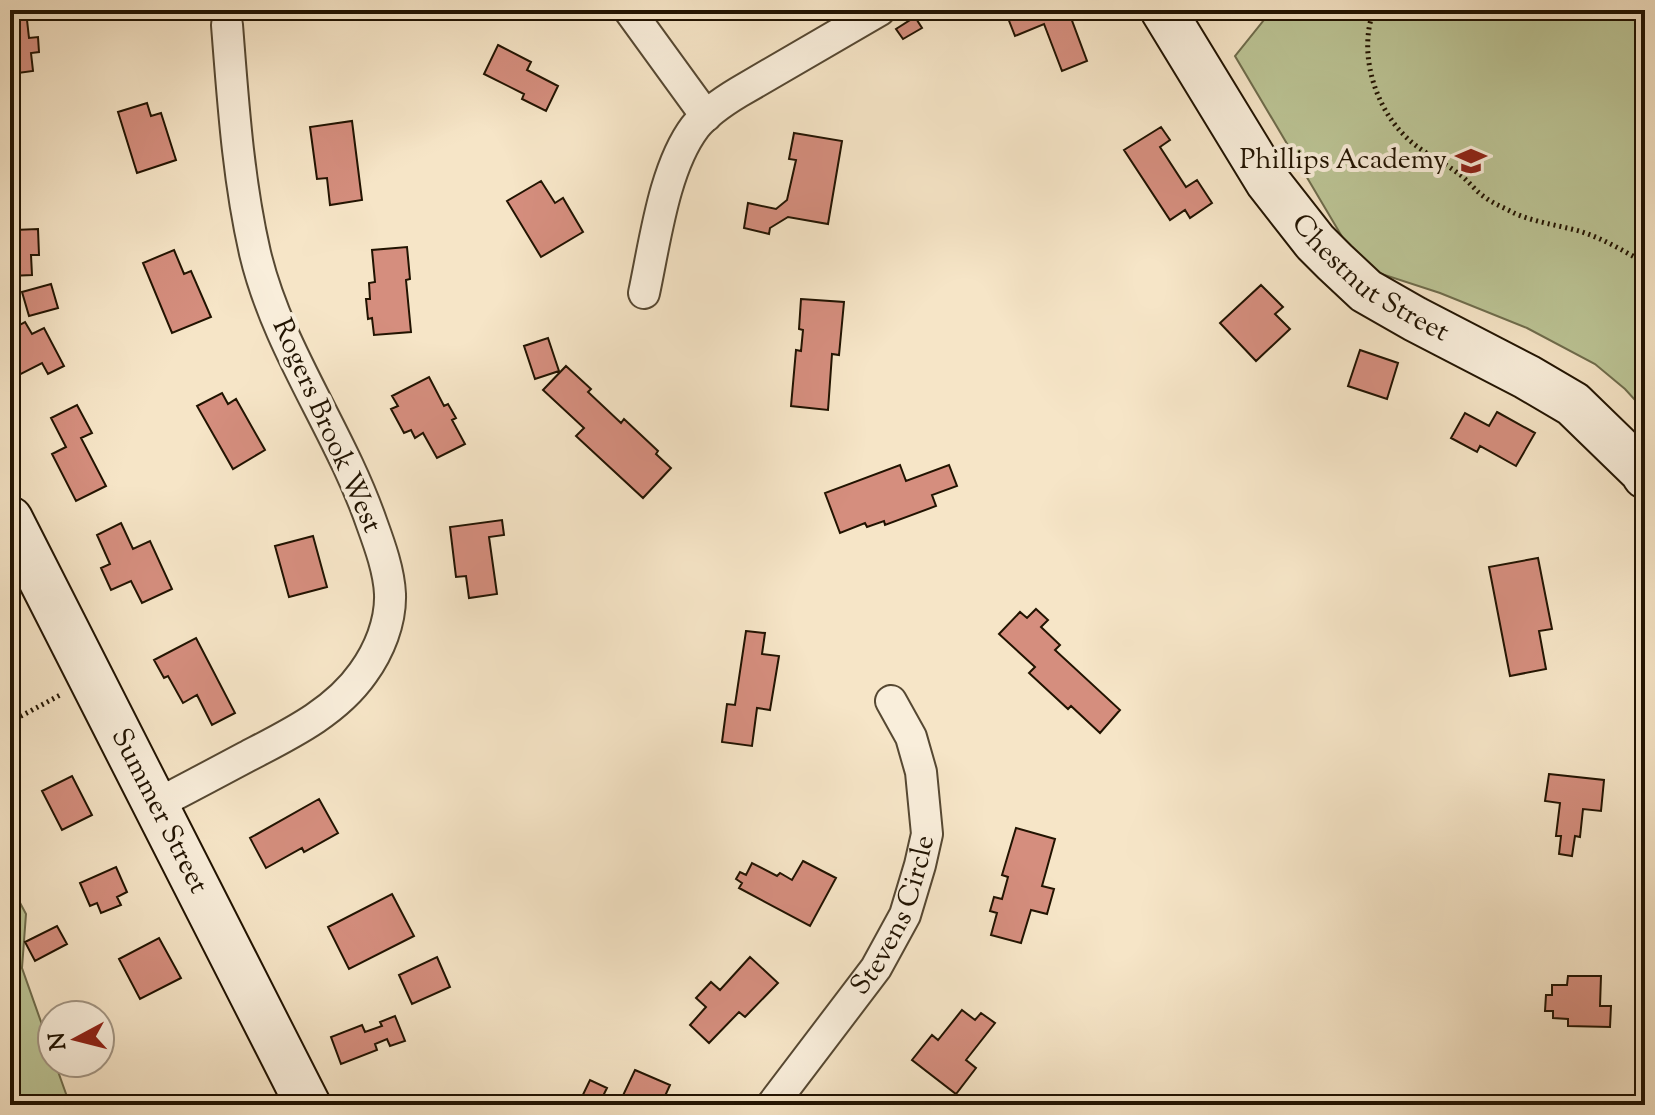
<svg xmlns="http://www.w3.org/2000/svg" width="1655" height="1115" font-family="'Sorts Mill Goudy',serif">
  <rect width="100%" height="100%" fill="#f6e5c7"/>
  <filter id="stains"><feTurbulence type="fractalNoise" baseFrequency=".0025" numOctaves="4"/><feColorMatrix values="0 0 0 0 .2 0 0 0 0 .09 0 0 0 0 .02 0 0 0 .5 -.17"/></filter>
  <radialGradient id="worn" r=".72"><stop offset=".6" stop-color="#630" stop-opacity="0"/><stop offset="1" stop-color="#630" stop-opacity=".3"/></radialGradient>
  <path fill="#bcc596" stroke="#6e6c4c" stroke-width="2" d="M1272 10H1645V411L1625 389 1595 364 1527 328 1440 293 1360 267 1235 56Z
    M10 884 26 914 22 968 52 1053V1063H55L70 1105H10Z"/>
  <path fill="#d58e7e" stroke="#211301" stroke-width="2" d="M10 10H21L22 20H27L29 38 38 37 39 52 31 53 33 71 10 74Z
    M1013 10H1063L1067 19 1071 18 1087 61 1062 71 1044 24 1015 36 1006 13Z
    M915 17 922 28 903 39 896 29Z
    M498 45 531 62 527 70 558 86 546 111 522 99 524 94 484 74Z
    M147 103 151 116 161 113 176 160 137 173 118 112Z
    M10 110H14L19 152 10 153Z
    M352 121 362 200 330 205 327 178 317 179 310 127Z
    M1161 127 1170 140 1160 147 1186 187 1197 180 1212 203 1190 218 1185 210 1170 220 1124 150Z
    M794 133 842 141 828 224 788 217 770 228 769 234 744 228 748 203 776 209 787 200 796 160 789 159Z
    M541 181 555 203 563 198 583 232 541 257 507 201Z
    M10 194 14 230 38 229 39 255H31L32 275 10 276Z
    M407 247 410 279 406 280 411 332 374 335 372 318 368 319 366 299H370L369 283 375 282 372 250Z
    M174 250 184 274 191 271 211 317 172 333 143 263Z
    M51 284 58 308 29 316 22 292Z
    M1261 285 1283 307 1275 314 1290 329 1256 361 1220 323Z
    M801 299 844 302 839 355 832 354 828 410 791 406 796 350 801 351 803 330 799 329Z
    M25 322 32 334 44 328 64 366 48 374 42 363 15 377 10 367V330Z
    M548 338 559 371 535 379 524 346Z
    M1360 350 1398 363 1387 399 1348 386Z
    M566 366 591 389 588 392 621 423 624 419 658 451 656 454 671 468 643 498 576 436 584 428 543 390Z
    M429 377 444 406 448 404 456 418 452 420 465 444 437 458 423 433 415 438 411 430 404 433 391 409 398 406 392 396Z
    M222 393 228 404 236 399 265 450 233 469 197 406Z
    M77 405 92 433 81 438 106 486 76 501 52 454 66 447 51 418Z
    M1497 412 1535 433 1516 466 1480 446 1477 452 1451 438 1465 413 1489 426Z
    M900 465 906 481 949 465 957 486 932 495 936 506 885 525 884 521 867 527 865 523 840 533 825 493Z
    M502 520 504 535 489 537 497 594 469 598 466 576 456 577 450 527Z
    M121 523 133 549 150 541 172 589 142 603 131 581 111 590 101 568 110 564 97 535Z
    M313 536 327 587 289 597 275 546Z
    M1538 558 1552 629 1539 631 1546 669 1510 676 1489 567Z
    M1036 609 1048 620 1041 627 1060 645 1055 650 1120 710 1100 733 1071 706 1068 709 1029 673 1035 667 999 634 1020 612 1027 618Z
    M746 631 765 633 762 654 779 656 770 710 757 708 752 746 722 742 727 704 735 705Z
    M196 638 235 713 212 725 197 695 183 703 168 676 164 678 154 660Z
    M1549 774 1604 780 1601 811 1583 809 1580 837 1575 836 1572 856 1559 854 1561 836H1556L1560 803 1545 801Z
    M72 776 92 815 62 830 42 791Z
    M319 799 338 833 304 852 302 848 266 868 250 838Z
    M1016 828 1055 839 1042 886 1054 889 1047 914 1031 910 1021 943 991 935 997 913 990 911 994 897 1002 899 1008 877 1002 875Z
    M803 861 836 878 810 926 739 888 742 883 736 879 740 872 746 875 752 863 777 876 780 873 792 880Z
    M116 867 127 892 117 897 121 905 101 913 97 903 90 906 80 883Z
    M392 894 414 936 349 969 328 927Z
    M57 926 67 944 35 961 25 942Z
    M159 938 181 978 140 999 119 959Z
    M437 957 450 987 412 1004 399 975Z
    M750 957 778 983 745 1017 739 1012 709 1043 690 1025 706 1007 696 998 711 982 720 990Z
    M1568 976H1601L1600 1006H1611L1610 1027 1568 1026V1019L1553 1018V1011H1545L1546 995H1552V985H1567Z
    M962 1010 975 1020 981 1013 995 1023 966 1060 976 1068 956 1094 912 1060 932 1035 938 1040Z
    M395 1016 405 1041 390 1046 387 1039 375 1044 377 1050 341 1064 331 1037 362 1025 365 1032 382 1026 380 1022Z
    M635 1070 670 1085 661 1105H578L590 1080 607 1088 603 1096 619 1104Z"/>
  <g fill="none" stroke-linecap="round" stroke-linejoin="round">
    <defs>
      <g id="street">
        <path d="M629 10 706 116"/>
        <path d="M644 293C655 242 664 168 695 127 707 112 724 101 739 92L880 10"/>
        <path d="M155 805C186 789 216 773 246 757 288 735 335 713 363 673 379 651 391 622 390 594 389 571 380 546 372 524 340 431 278 350 255 253 238 179 233 101 227 25"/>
        <path id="s1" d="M772 1105 876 968 905 915 920 865 927 834 921 772 911 737 891 701"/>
      </g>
      <g id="secondary">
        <path id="s2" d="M1163 10 1268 182 1315 242 1335 262 1366 291 1415 319 1527 377 1573 404 1642 471 1645 476"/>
        <path id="s3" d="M10 519 308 1105"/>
      </g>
    </defs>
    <use href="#street" stroke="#564832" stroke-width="34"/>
    <use href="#secondary" stroke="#211301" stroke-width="48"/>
    <path stroke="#211301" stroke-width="5" stroke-dasharray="2 4" stroke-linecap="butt" d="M1374 10C1358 51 1374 105 1404 135 1420 152 1441 160 1459 174 1469 181 1476 192 1486 198 1494 204 1505 208 1514 213 1534 222 1557 225 1579 231 1602 238 1624 251 1645 263
      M10 722 62 694"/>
    <use href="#street" stroke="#f9eedb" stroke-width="30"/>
    <use href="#secondary" stroke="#f9eedb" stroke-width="44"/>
  </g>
  <defs>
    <symbol id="school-bare" viewBox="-9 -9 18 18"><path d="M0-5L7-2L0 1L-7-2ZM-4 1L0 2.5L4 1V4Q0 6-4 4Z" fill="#8f2418" stroke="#f9eedb" stroke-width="2.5" paint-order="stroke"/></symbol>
  </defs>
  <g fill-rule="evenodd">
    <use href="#school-bare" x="1449" y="139" width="44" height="44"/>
  </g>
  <g text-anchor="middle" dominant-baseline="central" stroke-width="8" stroke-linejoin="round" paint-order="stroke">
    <g font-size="28" fill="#211301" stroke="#f9eedb" text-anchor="end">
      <text x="1447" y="161">Phillips Academy</text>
    </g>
    <g font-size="28" fill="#211301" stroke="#f9eedb">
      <text stroke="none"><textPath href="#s2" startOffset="344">Chestnut Street</textPath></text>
      <text transform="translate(326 426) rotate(66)">Rogers Brook West</text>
      <text stroke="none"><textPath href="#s3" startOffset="328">Summer Street</textPath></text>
      <text stroke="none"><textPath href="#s1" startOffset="228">Stevens Circle</textPath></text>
    </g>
  </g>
  <rect width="1655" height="1115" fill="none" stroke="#f6e5c7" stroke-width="40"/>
  <rect x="12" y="12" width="1631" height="1091" fill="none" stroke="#211301" stroke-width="4"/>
  <rect x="20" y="20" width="1615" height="1075" fill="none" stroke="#211301" stroke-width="2"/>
  <g transform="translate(76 1039) rotate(263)"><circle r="38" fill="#f9eedb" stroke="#a39684" stroke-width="2"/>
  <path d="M0-6L14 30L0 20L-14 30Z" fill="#8f2418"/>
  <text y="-12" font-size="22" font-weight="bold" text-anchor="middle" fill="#211301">N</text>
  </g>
  <rect width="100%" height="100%" filter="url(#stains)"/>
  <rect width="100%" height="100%" fill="url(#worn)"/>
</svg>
